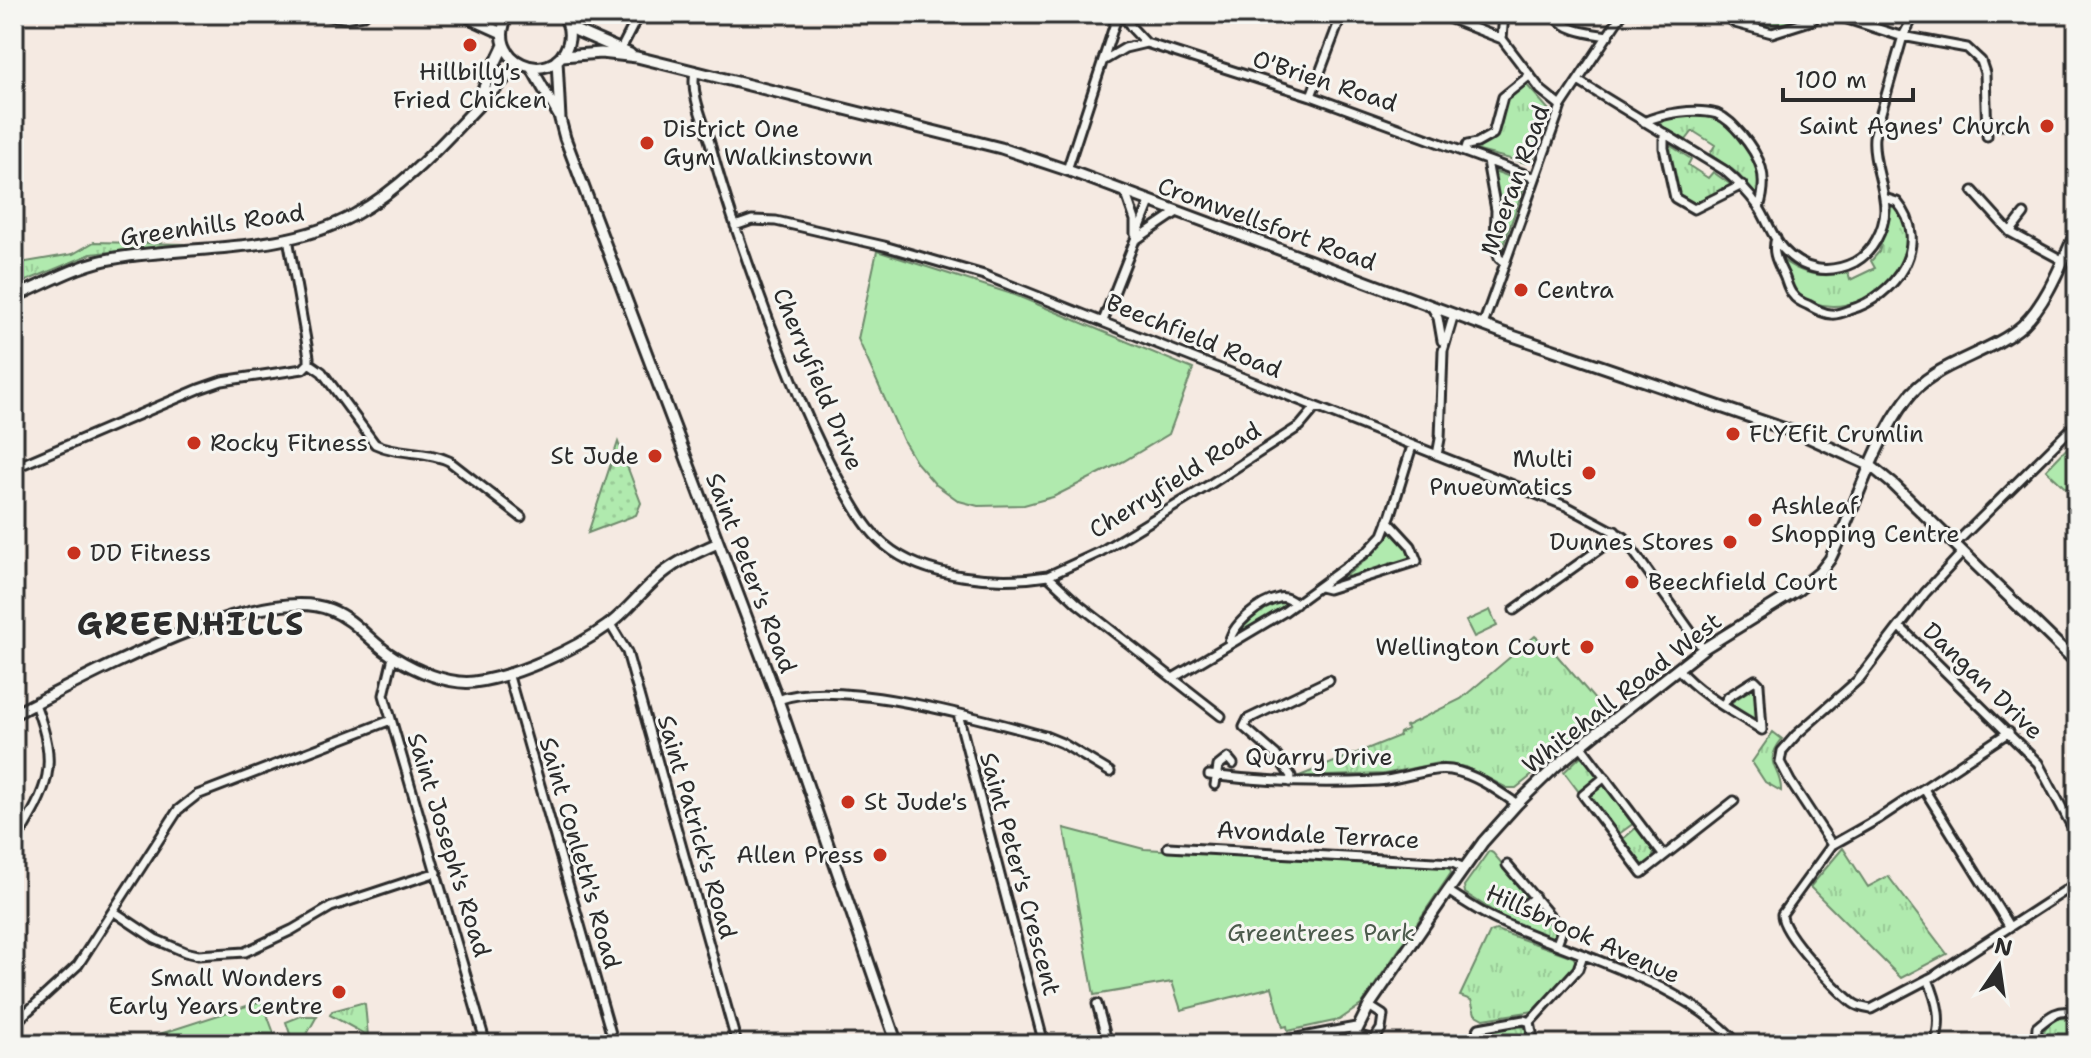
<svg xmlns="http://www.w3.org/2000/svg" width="2091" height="1058" font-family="'Shantell Sans',sans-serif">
  <defs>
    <pattern id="grass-tufts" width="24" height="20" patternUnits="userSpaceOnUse" patternTransform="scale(2)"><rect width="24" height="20" fill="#b0eaae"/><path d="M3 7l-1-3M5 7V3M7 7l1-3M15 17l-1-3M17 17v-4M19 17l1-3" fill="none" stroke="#98c996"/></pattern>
    <pattern id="garden-dots" width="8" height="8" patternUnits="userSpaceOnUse" patternTransform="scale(2)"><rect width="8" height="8" fill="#b0eaae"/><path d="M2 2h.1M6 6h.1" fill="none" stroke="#98c996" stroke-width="1.8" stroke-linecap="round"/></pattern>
  </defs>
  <rect width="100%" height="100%" fill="#f5eae2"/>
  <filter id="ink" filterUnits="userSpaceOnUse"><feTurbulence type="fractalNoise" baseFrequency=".0125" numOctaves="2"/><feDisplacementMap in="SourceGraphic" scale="16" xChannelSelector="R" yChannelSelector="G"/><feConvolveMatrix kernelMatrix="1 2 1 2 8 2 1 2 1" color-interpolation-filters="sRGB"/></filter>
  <g filter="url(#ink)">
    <path fill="url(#grass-tufts)" stroke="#6e8a6c" stroke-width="2" d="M1734 14H1807L1811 15C1779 25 1765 31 1734 14Z
      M1526 84 1549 110 1533 160 1526 163 1475 150C1499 134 1503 132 1504 102Z
      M1694 113C1702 114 1712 115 1719 118 1745 132 1761 165 1760 193L1756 195 1737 173 1710 154 1715 145 1693 131 1686 140 1659 124 1666 119Z
      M1668 144 1691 159 1688 165 1708 178 1713 172 1734 187 1696 206 1682 202 1676 190Z
      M1492 170 1518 180 1523 190 1500 254 1497 247 1500 209Z
      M1892 203C1947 249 1856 337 1800 295 1789 287 1783 269 1779 257 1800 275 1821 278 1848 273L1850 280 1875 268 1871 261 1879 252Z
      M94 242 184 244 91 254 14 286V264L73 254Z
      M1281 601 1288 604 1235 636C1243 619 1265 607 1281 601Z
      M1535 636 1555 653 1608 715 1516 788H1507L1466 767 1438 763 1384 774 1297 777 1399 736 1400 733 1407 729 1406 726 1461 699Z
      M1753 688 1756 689 1758 715 1755 720 1734 708 1732 702Z
      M1773 732 1782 739C1761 766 1782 767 1781 791L1765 782 1752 762Z
      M1583 754 1599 777 1579 792 1564 772Z
      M1605 783 1634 823 1619 834 1588 799 1589 794Z
      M1637 827 1654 853 1651 861 1644 866 1623 839Z
      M1843 848 1868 887 1888 876 1947 954 1901 978 1810 887Z
      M1489 851 1493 853 1527 893 1525 899 1521 895 1514 901 1529 917 1536 911 1533 908 1537 906 1556 929 1554 937 1550 938 1507 920 1465 893 1464 886Z
      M1496 930 1573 957 1577 963 1534 1011 1484 1019 1475 1014 1471 1000 1460 996 1490 932Z
      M361 1003 365 1004 368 1036 330 1015 332 1011Z
      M2064 1018 2070 1019 2077 1026V1044H2039V1036L2053 1019Z
      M1512 1025 1525 1027 1528 1035 1525 1043H1480L1479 1036 1482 1031Z"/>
    <path fill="#b0eaae" stroke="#6e8a6c" stroke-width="2" d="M877 251 1015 295 1193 369 1169 434 1124 461 1053 497 1024 505 978 506 959 501 935 484 916 462 903 440 858 339Z
      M2077 438V499L2046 470Z
      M1392 530 1409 551 1410 559 1405 563 1337 583 1367 559Z
      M1490 610 1497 626 1474 637 1466 621Z
      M1064 828 1144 849 1442 866 1449 868 1451 873 1361 1005 1339 1020 1288 1031 1287 1026 1283 1027 1272 987 1181 1010 1172 982 1094 995Z
      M262 1001 278 1044H129Z
      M301 1016H317L302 1043 292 1040 286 1022Z"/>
    <path fill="url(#garden-dots)" stroke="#6e8a6c" stroke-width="2" d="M618 442 641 503 636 515 588 533Z"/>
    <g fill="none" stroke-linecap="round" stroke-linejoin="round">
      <defs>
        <path id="street" d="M1123 14 1131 27 1146 43
          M1438 14 1502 39
          M1504 14 1502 39 1541 90 1561 106
          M1553 14C1565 31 1588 33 1608 36
          M1725 14 1735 23 1772 33 1813 20 1817 14
          M1832 14 1897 35 1967 48 1981 61 1985 73 1987 136
          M621 49 639 14
          M1103 61 1125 48 1146 43 1311 96 1535 178
          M695 72C690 94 704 122 710 143 726 203 747 262 769 321 790 375 811 431 840 482 853 504 865 529 885 545 925 579 999 584 1048 576L1078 604 1221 716
          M1578 81 1724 170C1737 181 1748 192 1758 206 1767 219 1772 237 1783 249 1803 271 1829 275 1855 262 1873 252 1884 230 1885 210 1885 185 1872 162 1874 137L1903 36 1915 14
          M1311 96 1342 14
          M1644 122C1663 113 1696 108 1717 114 1727 118 1734 126 1741 134 1761 158 1769 176 1759 208
          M1987 125H2004
          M1664 133V148L1675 198 1694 209 1742 185
          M1465 152 1467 145 1477 143 1493 134 1503 97 1529 76
          M1487 161 1496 210 1495 246 1499 258 1505 263
          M1067 170 1118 14
          M1973 191 2010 232 2062 260
          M1126 194 1135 220V234
          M735 226 752 220 776 221 884 246 984 275 1566 506 1624 537
          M2010 232 2024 214
          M1776 238C1771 254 1779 264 1785 278 1787 284 1789 291 1793 295 1796 300 1803 303 1808 305 1815 309 1824 314 1831 314 1836 315 1844 312 1849 310 1895 297 1933 244 1897 202L1884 198
          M1137 239 1177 212
          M1431 306 1438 318 1442 341
          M1103 321 1150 202
          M1483 325 1561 106 1622 14
          M309 363 322 372 375 444C398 455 426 450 449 461L521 517
          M1437 455 1440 439 1443 351 1454 314
          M14 468 199 389 222 381 303 369 309 363V357L288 238
          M1955 544 2077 423
          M1629 545 1703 649
          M1048 576 1100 552 1209 485 1300 426 1316 407
          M1320 587 1328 589 1417 561 1411 546 1388 521
          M1514 610 1605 545 1615 531
          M610 624 627 652 737 1044
          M1900 627 2038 763 2077 836
          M1229 644C1231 625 1260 602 1279 598 1285 596 1291 600 1296 604
          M393 657 384 695 486 1044
          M1678 669C1700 695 1734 712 1762 730L1759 684 1755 680 1728 697 1723 705
          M508 673 614 1044
          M1173 678 1284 612 1369 550 1383 535 1391 514 1412 446
          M778 700C837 677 982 719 1045 736L1062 743 1110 772
          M958 714 1044 1044
          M2009 732 1878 819 1832 845 1782 914C1781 933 1837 990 1853 1003 1858 1007 1865 1008 1871 1009L1934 976 2077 883
          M1580 745 1663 855
          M1209 775C1265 782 1321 784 1377 781 1401 780 1427 767 1451 770 1475 774 1497 790 1517 804
          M1605 777 1583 795 1642 873 1734 801
          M1290 782 1291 776 1276 755 1244 727 1248 719 1329 680
          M1215 785 1218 766 1228 758 1233 764
          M1924 789 2009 926
          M14 844C48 787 60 769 35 704
          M1832 845 1790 781 1780 762 1782 751 1796 735 1859 679 1925 593 1963 552
          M1168 847 1453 863 1464 868
          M1507 865 1562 930 1557 944
          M1448 891C1465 902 1482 914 1501 922 1578 957 1680 979 1738 1044
          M1523 906 1535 897
          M113 911 155 939 185 952 198 955 245 952 292 930 331 907 437 872
          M1928 979C1938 1003 1942 1019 1935 1044
          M1097 1004 1108 1044
          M1530 1022 1578 969 1583 955
          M15 1023 78 965 178 810 197 795 391 720
          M1353 1034 1374 1040 1381 1029 1383 1015 1369 1006
          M1265 1044 1356 1027
          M1477 1044 1476 1034 1479 1028 1524 1020 1530 1022
          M1528 1044 1532 1033 1530 1022
          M2036 1044 2037 1027C2049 1017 2057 1009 2073 1012L2077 1019"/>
        <path id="secondary" d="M322 14 344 17 364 14
          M454 14 505 21
          M509 14C481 60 552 91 568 44 571 33 569 23 562 14
          M471 19 502 33
          M569 23 577 31 630 54
          M562 56 601 53 637 57 1001 148 1067 170 1501 332 1803 435 1871 466 1894 485 2077 663
          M557 60 560 119 565 138 778 700 897 1044
          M531 67 559 116
          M479 98 504 45
          M14 297C47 283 81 263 116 258 195 245 282 254 354 215 421 178 465 114 520 64
          M14 714C81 681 259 580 331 610 356 620 371 643 394 657 415 670 448 685 474 682 515 677 574 650 607 626 630 610 646 584 670 568 684 558 702 550 718 543
          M1350 1044 1369 1006 1448 891 1483 842 1517 804 1556 766 1615 718 1703 649 1798 590 1820 572 1830 559C1854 511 1874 442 1906 400 1933 362 1988 356 2023 325 2048 301 2062 261 2077 230"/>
      </defs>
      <use href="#street" stroke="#2b2b2b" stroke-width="13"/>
      <use href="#secondary" stroke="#2b2b2b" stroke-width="15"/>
      <use href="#street" stroke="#f6f6f2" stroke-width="7"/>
      <use href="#secondary" stroke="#f6f6f2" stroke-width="9"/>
    </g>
  </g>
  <g fill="#c8321e" stroke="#f6f6f2" stroke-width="3">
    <circle cx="470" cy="45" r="8"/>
    <circle cx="2047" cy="126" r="8"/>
    <circle cx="647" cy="143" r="8"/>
    <circle cx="1521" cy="290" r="8"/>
    <circle cx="1733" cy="434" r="8"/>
    <circle cx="194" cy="443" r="8"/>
    <circle cx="655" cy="456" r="8"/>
    <circle cx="1589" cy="473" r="8"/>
    <circle cx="1755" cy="520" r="8"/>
    <circle cx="1730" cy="542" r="8"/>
    <circle cx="74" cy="553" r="8"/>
    <circle cx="1632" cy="582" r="8"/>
    <circle cx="1587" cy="647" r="8"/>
    <circle cx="848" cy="802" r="8"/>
    <circle cx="880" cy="855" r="8"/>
    <circle cx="339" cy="992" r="8"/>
  </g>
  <g text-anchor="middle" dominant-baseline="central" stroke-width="6" stroke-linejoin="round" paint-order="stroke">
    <g font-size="24" fill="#2b2b2b" stroke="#f6f6f2" text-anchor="start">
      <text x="470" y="72" text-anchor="middle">Hillbilly's<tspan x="470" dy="28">Fried Chicken</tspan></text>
      <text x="2031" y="126" text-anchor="end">Saint Agnes' Church</text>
      <text x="663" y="129">District One<tspan x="663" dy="28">Gym Walkinstown</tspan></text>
      <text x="1537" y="290">Centra</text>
      <text x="1749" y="434">FLYEfit Crumlin</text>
      <text x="210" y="443">Rocky Fitness</text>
      <text x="639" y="456" text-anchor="end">St Jude</text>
      <text x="1573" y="459" text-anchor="end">Multi<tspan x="1573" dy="28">Pnueumatics</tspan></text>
      <text x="1771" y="506">Ashleaf<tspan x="1771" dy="28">Shopping Centre</tspan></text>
      <text x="1714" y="542" text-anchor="end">Dunnes Stores</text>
      <text x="90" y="553">DD Fitness</text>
      <text x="1648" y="582">Beechfield Court</text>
      <text x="1571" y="647" text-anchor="end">Wellington Court</text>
      <text x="864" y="802">St Jude's</text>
      <text x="864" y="855" text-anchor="end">Allen Press</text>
      <text x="323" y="978" text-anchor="end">Small Wonders<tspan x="323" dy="28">Early Years Centre</tspan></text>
    </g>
    <g font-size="24" fill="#2b2b2b" stroke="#f6f6f2">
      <text transform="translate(1325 81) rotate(18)">O'Brien Road</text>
      <text transform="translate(1515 180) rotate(-70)">Moeran Road</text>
      <text transform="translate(1267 224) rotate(20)">Cromwellsfort Road</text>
      <text transform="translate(212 225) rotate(-8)">Greenhills Road</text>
      <text transform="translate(1194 336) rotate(22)">Beechfield Road</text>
      <text transform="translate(818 379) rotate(67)">Cherryfield Drive</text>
      <text transform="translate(1175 480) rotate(-32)">Cherryfield Road</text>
      <text transform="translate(751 573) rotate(69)">Saint Peter's Road</text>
      <text transform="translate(1983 681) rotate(44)">Dangan Drive</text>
      <text transform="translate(1622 693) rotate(-38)">Whitehall Road West</text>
      <text x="1319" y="757">Quarry Drive</text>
      <text transform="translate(697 827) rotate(74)">Saint Patrick's Road</text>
      <text transform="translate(1318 835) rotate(3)">Avondale Terrace</text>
      <text transform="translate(449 845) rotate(73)">Saint Joseph's Road</text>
      <text transform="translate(580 853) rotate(74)">Saint Conleth's Road</text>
      <text transform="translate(1020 874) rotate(75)">Saint Peter's Crescent</text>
      <text transform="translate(1583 934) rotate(24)">Hillsbrook Avenue</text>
    </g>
    <g font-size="24" fill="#4c5b4c" stroke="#f6f6f2">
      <text x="1321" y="933">Greentrees Park</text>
    </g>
    <g font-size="32" font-weight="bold" letter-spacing="2" fill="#2b2b2b" stroke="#f6f6f2">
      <text x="191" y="623">GREENHILLS</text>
    </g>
  </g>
  <rect width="2091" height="1058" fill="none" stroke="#f6f6f2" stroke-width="48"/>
  <rect x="24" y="24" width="2043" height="1010" fill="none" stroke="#2b2b2b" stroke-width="3" filter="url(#ink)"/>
  <g transform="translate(1999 966) rotate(13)" stroke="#f6f6f2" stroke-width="6" paint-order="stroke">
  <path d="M0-6L14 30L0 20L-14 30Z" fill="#2b2b2b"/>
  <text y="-12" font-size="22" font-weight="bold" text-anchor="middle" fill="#2b2b2b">N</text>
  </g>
  <path d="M1783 88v12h130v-12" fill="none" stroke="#2b2b2b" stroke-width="4"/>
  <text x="1795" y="88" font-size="24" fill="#2b2b2b" stroke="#f6f6f2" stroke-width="6" paint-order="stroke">100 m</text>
</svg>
